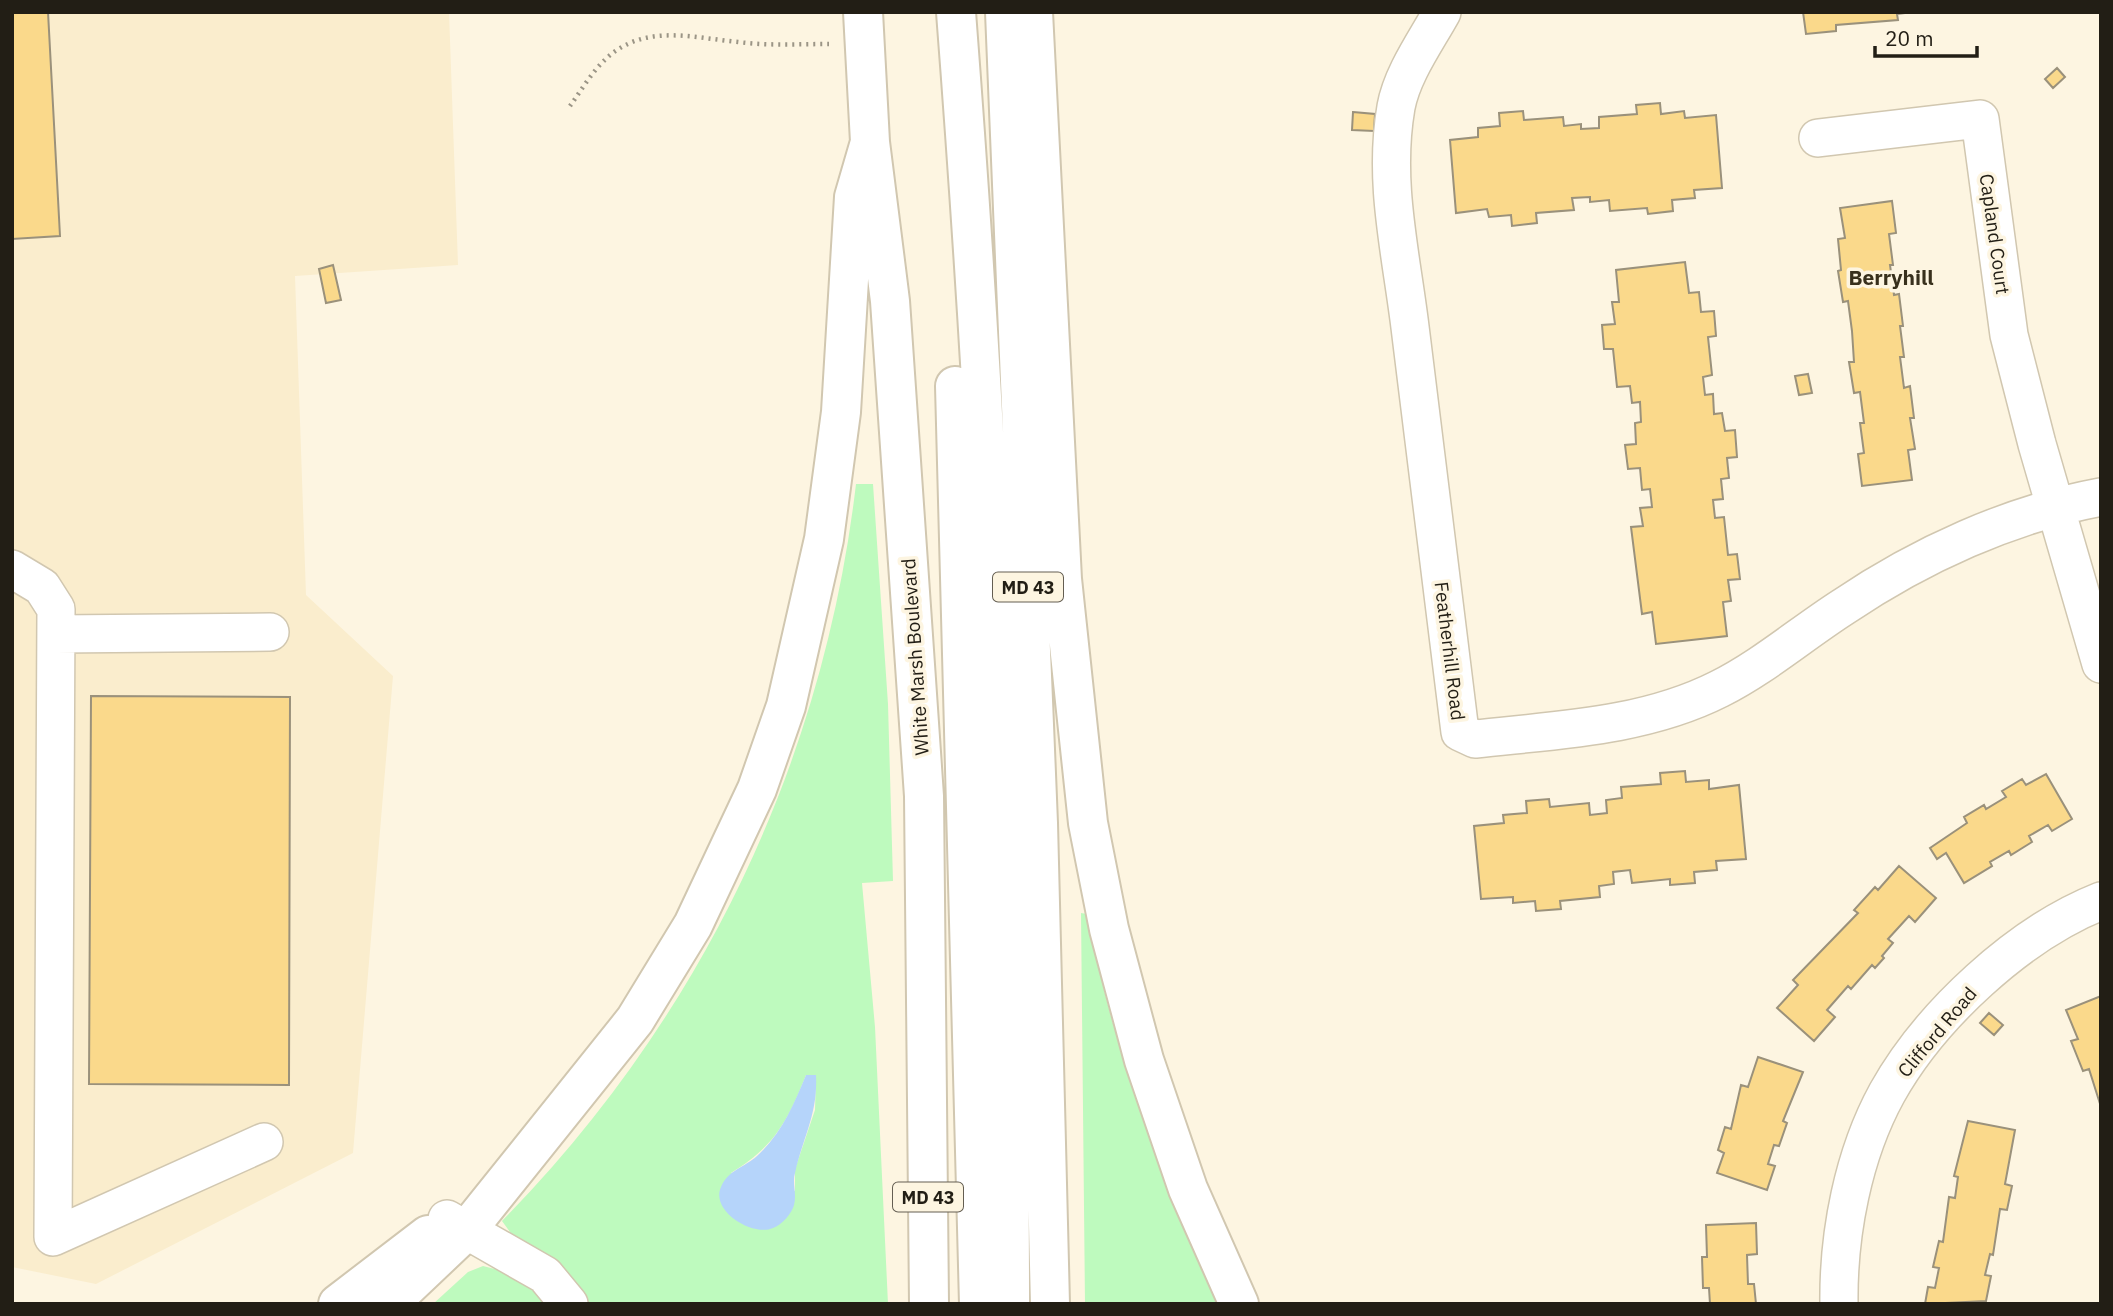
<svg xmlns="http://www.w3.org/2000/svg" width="2113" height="1316" font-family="'IBM Plex Sans',sans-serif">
  <rect width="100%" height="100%" fill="#fdf5e1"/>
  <path fill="#faedcd" d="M12 12H449L458 265 295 276 306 595 393 676 353 1153 96 1284 12 1267Z"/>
  <path fill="#befabe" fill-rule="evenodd" d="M856 484H873L888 704 893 881 862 883 875 1027 888 1304H583L515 1239 502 1221C700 1019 823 765 856 484ZM806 1075H816L815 1110 795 1169V1191L731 1173C774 1147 788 1121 806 1075Z
    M1081 913 1087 914C1113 1049 1161 1179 1218 1304H1085Z
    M483 1266 518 1275 550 1304H433L468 1272Z"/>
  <path fill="#b5d4fa" d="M806 1075H816C818 1114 803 1137 795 1173 792 1183 797 1194 794 1205 792 1213 782 1225 773 1228 753 1237 710 1211 721 1187 728 1170 745 1167 757 1156 782 1133 793 1106 806 1075Z"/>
  <path fill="#fad98b" stroke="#9a917b" stroke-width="2" d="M12 12H48L60 236 12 239Z
    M1803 12H1913L1897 14 1898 20 1836 25V31L1806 34Z
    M2057 68 2065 77 2053 88 2045 79Z
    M1660 103 1661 114 1684 111 1685 118 1716 115 1722 188 1694 190 1695 198 1672 200 1673 211 1648 214 1647 208 1610 211 1609 200 1590 202V197L1572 198 1574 210 1536 213 1537 223 1512 226 1511 215 1489 217 1487 209 1456 213 1450 140 1478 137V128L1500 126 1499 113 1523 111 1524 120 1563 117 1564 126 1581 124V129L1599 128V117L1637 114 1636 105Z
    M1353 112 1375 114 1374 131 1352 130Z
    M1892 201 1896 233 1889 234 1893 265H1890L1894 295 1899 294 1903 326H1900L1904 357H1900L1904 388 1910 386 1914 418H1910L1915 449 1908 450 1912 480 1862 486 1858 454 1864 453 1860 423H1864L1860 392 1854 393 1849 362H1854L1852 331 1848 301 1843 302 1838 271 1841 270 1838 239 1845 238 1840 208Z
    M1685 262 1689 293 1699 292 1701 312 1714 311 1716 336 1708 337 1712 375 1703 377 1705 395 1713 394 1714 414 1722 413 1725 431 1735 430 1737 457 1727 458 1729 478 1721 479 1723 499 1713 500 1715 518 1724 517 1728 555 1737 554 1740 579 1728 580 1731 601 1723 602 1727 636 1656 644 1652 612 1642 614 1631 527 1643 526 1640 508 1652 507 1650 489 1642 490 1640 468 1628 469 1625 445 1636 444 1635 423 1641 422 1640 402 1632 403 1630 386 1617 387 1613 349H1604L1602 325 1615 324 1612 302H1619L1616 270Z
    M333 265 341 300 326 303 319 269Z
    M1808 374 1812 393 1799 395 1795 376Z
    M91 696 290 697 289 1085 89 1084Z
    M1685 771 1686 782 1709 780V789L1739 785 1746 859 1716 861 1717 870 1694 872 1695 883 1670 885V879L1632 883 1630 870 1613 872 1614 884 1599 886 1600 897 1560 901 1561 909 1536 911 1535 901 1513 903V897L1481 899 1474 826 1504 823 1503 815 1527 813 1526 801 1549 799 1550 807 1589 803 1590 815 1607 813 1606 800 1622 798 1621 787 1661 784 1660 773Z
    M2046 774 2072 819 2052 831 2048 825 2029 836 2032 842 2011 855 2009 851 1990 862 1992 866 1964 883 1946 853 1937 859 1930 848 1967 823 1964 817 1984 805 1986 809 2006 797 2002 791 2022 779 2026 785Z
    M1899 866 1936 898 1915 922 1909 916 1888 939 1893 943 1882 956 1884 958 1875 968 1872 965 1851 989 1848 986 1827 1010 1835 1017 1814 1041 1777 1008 1798 985 1793 980 1858 913 1854 910 1875 887 1878 890Z
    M2101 996V1107L2089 1069 2083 1071 2071 1041 2078 1039 2066 1010Z
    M1989 1013 2003 1025 1994 1035 1980 1023Z
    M1758 1057 1803 1072 1783 1121 1787 1123 1779 1146 1774 1145 1768 1164 1775 1166 1767 1190 1717 1173 1724 1153 1718 1150 1725 1127 1731 1129 1741 1085 1748 1087Z
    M1968 1121 2015 1130 2005 1184 2012 1186 2007 1210 2000 1209 1993 1255 1990 1254 1985 1275 1991 1276 1986 1301 1925 1304 1928 1287 1935 1288 1939 1268 1933 1267 1939 1241 1943 1242 1949 1197 1955 1198 1958 1177 1954 1176Z
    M1756 1223 1757 1254 1747 1255 1748 1284H1754L1756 1304H1710L1709 1288H1703L1702 1257H1707L1706 1225Z"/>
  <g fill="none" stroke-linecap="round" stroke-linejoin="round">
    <defs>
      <path id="minor" d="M1442 12C1426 41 1402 74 1396 107 1383 182 1401 253 1410 327 1426 462 1444 597 1460 732L1475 739C1556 730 1644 727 1719 689 1763 667 1801 634 1843 607 1920 555 2010 514 2101 497
        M1818 138 1980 119 2009 335 2037 444 2101 664
        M12 569 42 587 56 609 53 1237 264 1142
        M56 634 270 632
        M447 1219 545 1275 569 1304
        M1839 1304C1838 1234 1853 1155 1887 1093 1930 1016 2018 934 2101 901"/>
      <path id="highway" d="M863 12 870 142 890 301 924 796 929 1304
        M956 12C989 441 1010 873 1010 1304
        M1005 12 1038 823 1050 1304
        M1033 12 1062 579 1088 823 1109 929 1144 1060 1188 1189 1239 1304
        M955 386 979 1304
        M338 1304 428 1235
        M389 1304 466 1231 635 1020 693 925 757 789 786 706 824 539 841 412 854 197 870 142"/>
    </defs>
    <use href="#minor" stroke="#d1c7b0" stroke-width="40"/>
    <use href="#highway" stroke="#d1c7b0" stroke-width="42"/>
    <path stroke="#9b9586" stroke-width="4.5" stroke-dasharray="2 5" stroke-linecap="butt" d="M570 106C583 88 595 66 614 52 652 25 695 38 738 42 769 46 799 44 829 44"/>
    <use href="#minor" stroke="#fff" stroke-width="37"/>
    <use href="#highway" stroke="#fff" stroke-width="38"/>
  </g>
  <g text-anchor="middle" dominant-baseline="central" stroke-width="7" stroke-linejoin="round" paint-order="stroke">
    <g fill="#fdf5e1" stroke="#645e52" stroke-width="2">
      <rect x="993" y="572.5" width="70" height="29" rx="5"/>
      <rect x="893" y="1182.5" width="70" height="29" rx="5"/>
    </g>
    <g font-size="18" font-weight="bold" fill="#221e15">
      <text x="1028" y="587">MD 43</text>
      <text x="928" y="1197">MD 43</text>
    </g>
    <g font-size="19" fill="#221e15" stroke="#fdf5e1">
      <text transform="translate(1995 234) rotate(82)">Capland Court</text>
      <text transform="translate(1450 651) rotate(83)">Featherhill Road</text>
      <text transform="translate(915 657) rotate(-94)">White Marsh Boulevard</text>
      <text transform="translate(1937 1032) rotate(-50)">Clifford Road</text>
    </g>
    <g font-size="21" font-weight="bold" fill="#38301c" stroke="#fdf5e1">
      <text x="1891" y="277">Berryhill</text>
    </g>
  </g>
  <rect width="2113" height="1316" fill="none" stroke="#221e15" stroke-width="28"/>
  <path d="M1875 46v10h102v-10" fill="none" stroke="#221e15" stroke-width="3.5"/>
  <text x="1885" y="46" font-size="21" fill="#221e15" stroke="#fdf5e1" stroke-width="5" paint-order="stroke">20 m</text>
</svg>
